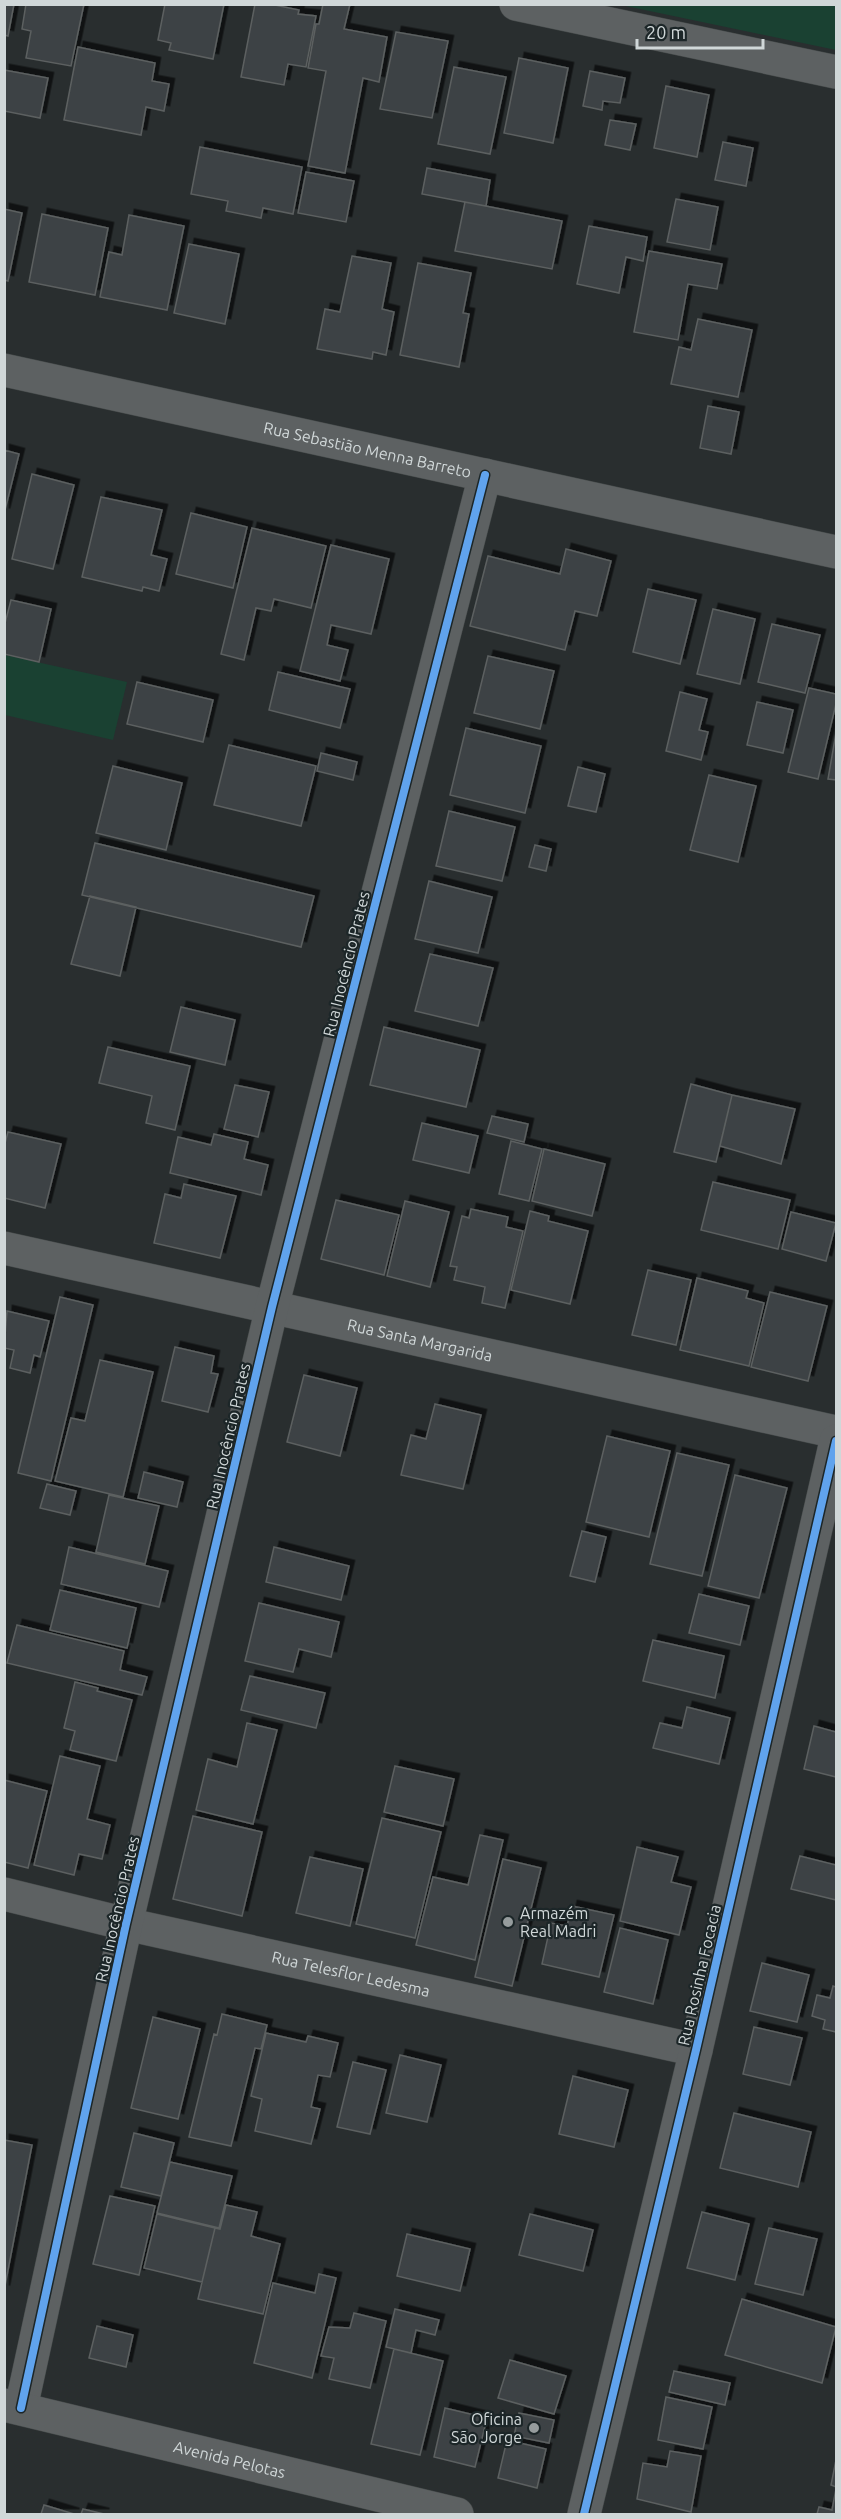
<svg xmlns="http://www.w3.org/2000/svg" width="841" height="2519" font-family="Ubuntu,sans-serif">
  <defs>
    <filter id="shadow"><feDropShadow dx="5.5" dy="-5.5" stdDeviation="0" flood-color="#0009"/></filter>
  </defs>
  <rect width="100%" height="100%" fill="#292e2f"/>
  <path fill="#1a4132" d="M621 5H831L836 6V50Z
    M5 655 127 682 113 740 5 715Z"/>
  <path fill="#3e4244" stroke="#5c6061" stroke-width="1.5" filter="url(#shadow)" d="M4 4H14L8 36 4 35Z
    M26 4H84L71 66 26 58 31 31 22 29Z
    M165 4H224L213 59 169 50 171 43 158 40Z
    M255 4H270L299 10 298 14 316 16 306 67 288 64 284 85 241 77Z
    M323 4H350L344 29 387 37 379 82 363 78 345 173 308 166 326 71 308 68 316 24H319Z
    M396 32 448 41 432 118 380 109Z
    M78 47 155 63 152 81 169 84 164 111 146 107 141 135 64 120Z
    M519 58 568 68 553 143 504 133Z
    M454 67 506 77 490 154 438 144Z
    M4 70 48 78 40 118 4 111Z
    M590 71 625 78 620 103 603 101 602 110 583 106Z
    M666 86 709 95 697 157 654 148Z
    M610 120 636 124 630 150 605 145Z
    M723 142 753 148 746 186 715 180Z
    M200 147 302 167 293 214 263 208 261 218 226 211 228 201 191 194Z
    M427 168 490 180 486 206 422 194Z
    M306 172 354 181 346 222 298 213Z
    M676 199 718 207 710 250 667 242Z
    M465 202 562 221 552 269 455 251Z
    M4 209 22 213 8 281 4 280Z
    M42 214 108 228 95 295 29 282Z
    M129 215 184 226 167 310 100 297 109 252 122 255Z
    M589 226 647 237 643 261 626 257 619 293 577 284Z
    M189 244 239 254 225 324 174 313Z
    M649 251 722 264 717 289 688 284 678 340 634 332Z
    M352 256 391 263 382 309 394 312 386 355 373 352 372 359 317 349 325 309 340 312Z
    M418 263 471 273 463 313 469 314 459 367 400 355Z
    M698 319 752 330 738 397 671 384 679 347 691 350Z
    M708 406 739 412 731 454 700 448Z
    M4 450 19 454 4 514Z
    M32 474 74 485 53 569 12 559Z
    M101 497 162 510 151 555 167 559 159 591 143 587 142 591 82 577Z
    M191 513 247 527 233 588 176 574Z
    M252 528 326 546 311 608 274 599 271 611 256 608 244 660 221 654Z
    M331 545 389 559 371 634 331 625 327 645 348 650 340 681 300 671Z
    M566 549 611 561 597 616 575 611 565 650 470 626 488 556 560 574Z
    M648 589 696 600 680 664 633 652Z
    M11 600 51 609 39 662 4 654V627Z
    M713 609 755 619 740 684 697 674Z
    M772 624 820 635 805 693 758 682Z
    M488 656 554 671 540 729 474 713Z
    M278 672 350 689 340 728 269 710Z
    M137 682 213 700 203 742 127 724Z
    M809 688 836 694V704L818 779 788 772Z
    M680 692 707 699 699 730 708 732 701 760 666 751Z
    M757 702 793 710 783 753 747 745Z
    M466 728 541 746 525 813 450 795Z
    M836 733V780L828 779Z
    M229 745 316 766 301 826 214 805Z
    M321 753 357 762 353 780 317 771Z
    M113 766 182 783 166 850 96 833Z
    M578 767 605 774 596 812 568 806Z
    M709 775 756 786 738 862 690 850Z
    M449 811 515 827 502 881 436 866Z
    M95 843 314 896 301 947 82 895Z
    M535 845 551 849 546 871 529 867Z
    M429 881 492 897 478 953 415 939Z
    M90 896 136 907 120 976 71 964Z
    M430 954 493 968 478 1026 415 1011Z
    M181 1007 235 1020 225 1065 170 1052Z
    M384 1027 480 1050 466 1107 370 1085Z
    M108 1047 190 1066 175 1130 146 1123 152 1096 99 1083Z
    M691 1084 732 1095 716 1162 674 1152Z
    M235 1085 269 1092 258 1137 224 1129Z
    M732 1095 795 1109 781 1164 720 1146Z
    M492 1116 528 1124 524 1142 487 1133Z
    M422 1123 478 1136 469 1173 413 1160Z
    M8 1132 61 1144 45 1208 4 1198V1147Z
    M214 1134 248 1142 244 1159 268 1165 261 1195 170 1173 178 1137 211 1145Z
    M511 1141 542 1149 529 1201 499 1194Z
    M544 1149 605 1164 592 1216 532 1201Z
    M713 1182 790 1200 778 1249 701 1230Z
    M184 1184 236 1196 220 1258 154 1243 165 1194 181 1198Z
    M336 1200 399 1215 384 1275 321 1259Z
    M405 1201 449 1212 430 1287 387 1276Z
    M471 1209 508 1217 506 1227 523 1231 505 1308 482 1303 485 1287 454 1280 457 1267 450 1266 462 1216 469 1218Z
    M530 1211 549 1216 548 1221 588 1231 570 1304 511 1290Z
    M791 1212 836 1223 826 1261 782 1249Z
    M648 1270 691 1280 676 1345 632 1335Z
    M697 1278 748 1291 746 1298 764 1303 749 1366 680 1350Z
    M770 1292 827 1306 808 1381 751 1367Z
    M60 1297 93 1305 51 1481 18 1473Z
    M7 1311 49 1321 40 1357 34 1355 30 1373 10 1368 14 1350 4 1348Z
    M175 1347 214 1356 211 1373 218 1374 208 1412 162 1401Z
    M100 1360 153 1372 123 1497 55 1481 71 1418 85 1421Z
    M304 1375 357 1388 340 1456 287 1442Z
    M435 1404 481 1415 463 1489 401 1475 411 1435 426 1439Z
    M607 1436 670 1451 649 1537 586 1522Z
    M677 1453 729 1465 702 1576 650 1564Z
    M144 1472 183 1482 177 1507 138 1498Z
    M735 1475 787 1488 759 1598 708 1586Z
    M47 1484 76 1491 70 1515 40 1508Z
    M109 1495 159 1506 145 1564 96 1552Z
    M582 1531 606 1537 595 1582 570 1576Z
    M69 1547 168 1571 159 1607 61 1584Z
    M274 1547 349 1566 341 1600 266 1582Z
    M60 1590 136 1608 127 1648 50 1630Z
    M699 1594 749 1606 740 1645 689 1633Z
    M259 1603 339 1622 331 1657 299 1649 293 1672 245 1661Z
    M17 1625 124 1651 120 1670 147 1677 142 1695 7 1663Z
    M653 1640 724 1656 715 1698 643 1681Z
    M250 1676 325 1693 316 1728 241 1710Z
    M75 1682 98 1688 97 1691 132 1700 116 1761 70 1750 75 1731 64 1728Z
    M687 1707 730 1718 719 1764 653 1748 660 1723 682 1728Z
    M247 1723 277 1730 253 1824 196 1810 208 1759 237 1767Z
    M814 1726 836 1732V1777L804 1769Z
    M60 1756 100 1766 87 1819 110 1825 102 1859 79 1854 74 1875 34 1865Z
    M395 1766 454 1779 443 1826 384 1812Z
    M4 1780 47 1791 28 1868 4 1862Z
    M193 1816 262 1832 242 1916 173 1899Z
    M382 1818 441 1832 415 1938 356 1924Z
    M480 1835 503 1840 475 1960 416 1945 433 1877 468 1885Z
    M637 1847 678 1857 671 1882 691 1887 679 1935 620 1921Z
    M800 1856 836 1865V1900L791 1889Z
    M310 1857 363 1869 350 1926 296 1913Z
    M503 1859 541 1868 512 1986 475 1977Z
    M572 1906 614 1915 599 1977 542 1964 551 1923 567 1926Z
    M620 1928 668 1940 653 2004 604 1992Z
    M762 1963 809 1975 797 2022 750 2011Z
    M833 1986 836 1987V2032L823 2029 825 2020 812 2016 817 1995 830 1998Z
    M222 2014 267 2025 261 2049 255 2048 231 2146 189 2137 214 2034 217 2035Z
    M153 2017 200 2029 178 2119 131 2108Z
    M754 2027 802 2038 790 2085 743 2074Z
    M266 2033 306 2042 308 2036 338 2043 330 2077 318 2075 311 2107 320 2109 311 2144 255 2131 262 2099 251 2096Z
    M400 2055 441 2065 427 2122 386 2113Z
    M353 2062 386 2070 370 2134 337 2127Z
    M573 2076 628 2090 614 2147 559 2134Z
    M734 2113 811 2132 798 2187 720 2168Z
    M134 2133 174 2143 161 2196 121 2187Z
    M4 2140 32 2145 4 2291Z
    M170 2162 232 2176 219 2228 157 2213Z
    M110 2196 155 2206 139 2275 93 2264Z
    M226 2205 257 2212 251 2236 280 2244 263 2314 198 2299 215 2228 220 2229Z
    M702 2212 749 2224 735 2280 687 2268Z
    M157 2214 215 2228 202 2282 144 2268Z
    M530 2214 593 2230 583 2271 519 2255Z
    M769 2228 817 2239 803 2295 755 2284Z
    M407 2234 470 2249 460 2291 397 2276Z
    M319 2274 336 2278 312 2378 254 2363 273 2283 315 2293Z
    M742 2299 836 2327 822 2383 725 2355Z
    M395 2309 439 2320 435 2335 416 2330 411 2353 386 2347Z
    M354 2313 386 2321 370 2388 329 2379 334 2358 321 2356 329 2327 350 2328Z
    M97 2326 133 2335 126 2367 89 2358Z
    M394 2349 443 2361 420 2455 371 2444Z
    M510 2360 566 2376 554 2414 498 2398Z
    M674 2371 730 2383 725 2405 669 2392Z
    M666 2397 712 2407 703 2449 658 2440Z
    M445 2408 487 2418 475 2467 434 2457Z
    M519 2413 554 2420 549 2443 514 2436Z
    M507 2440 546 2449 537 2488 498 2478Z
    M670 2451 701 2456 691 2512 637 2499 643 2463 667 2467Z
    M836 2460V2487L831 2485Z
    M836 2489V2514H817L819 2507 832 2510Z
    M44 2505 74 2514H41Z
    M83 2509 104 2514H81Z"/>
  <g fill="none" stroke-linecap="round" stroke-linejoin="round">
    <defs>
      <g id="street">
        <path d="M516 4 836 72"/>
        <path id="s1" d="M4 1248 836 1432"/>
        <path id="s2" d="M4 1894 126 1924 696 2050"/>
        <path d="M21 2408 126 1924 272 1307 485 475"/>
        <path d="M584 2514 696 2050 836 1441"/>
      </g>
      <g id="secondary">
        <path id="s3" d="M4 370 836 552"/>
        <path id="s4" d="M4 2405 457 2514"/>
      </g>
    </defs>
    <use href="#street" stroke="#444949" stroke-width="34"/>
    <use href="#secondary" stroke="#444949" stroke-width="34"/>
    <use href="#street" stroke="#5d6162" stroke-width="33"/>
    <use href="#secondary" stroke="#5d6162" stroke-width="33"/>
    <defs>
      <path id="cycleway" d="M21 2408 126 1924 272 1307 485 475
        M584 2514 696 2050 836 1441"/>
    </defs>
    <use href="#cycleway" stroke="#1c2628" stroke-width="11"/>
    <use href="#cycleway" stroke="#60a3ed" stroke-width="8"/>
  </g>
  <g fill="#969c9d" stroke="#1c2628" stroke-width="2">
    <circle cx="508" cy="1922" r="6"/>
    <circle cx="534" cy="2428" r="6"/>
  </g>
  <g text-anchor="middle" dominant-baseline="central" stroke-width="4.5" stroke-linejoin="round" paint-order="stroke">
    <g font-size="16" fill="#d0d7d8" stroke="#1c2628">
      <text stroke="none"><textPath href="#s3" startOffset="372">Rua Sebastião Menna Barreto</textPath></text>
      <text transform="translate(346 964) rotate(-76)">Rua Inocêncio Prates</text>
      <text stroke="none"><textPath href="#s1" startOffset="426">Rua Santa Margarida</textPath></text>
      <text transform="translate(228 1436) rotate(-77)">Rua Inocêncio Prates</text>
      <text transform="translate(117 1909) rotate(-77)">Rua Inocêncio Prates</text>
      <text stroke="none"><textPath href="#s2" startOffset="356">Rua Telesflor Ledesma</textPath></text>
      <text transform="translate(699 1975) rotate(-77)">Rua Rosinha Focacia</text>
      <text stroke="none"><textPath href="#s4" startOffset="232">Avenida Pelotas</textPath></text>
    </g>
    <g font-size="16" fill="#d0d7d8" stroke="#1c2628" text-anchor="start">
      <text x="520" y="1913">Armazém<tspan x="520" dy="18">Real Madri</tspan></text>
      <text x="522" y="2419" text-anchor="end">Oficina<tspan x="522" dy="18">São Jorge</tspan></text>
    </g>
  </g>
  <rect width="841" height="2519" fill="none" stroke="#d0d7d8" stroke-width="12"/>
  <path d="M637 39v9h126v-9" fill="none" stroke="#d0d7d8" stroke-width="3"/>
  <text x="646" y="39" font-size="18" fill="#d0d7d8" stroke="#1c2628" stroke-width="4.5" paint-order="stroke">20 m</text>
</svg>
